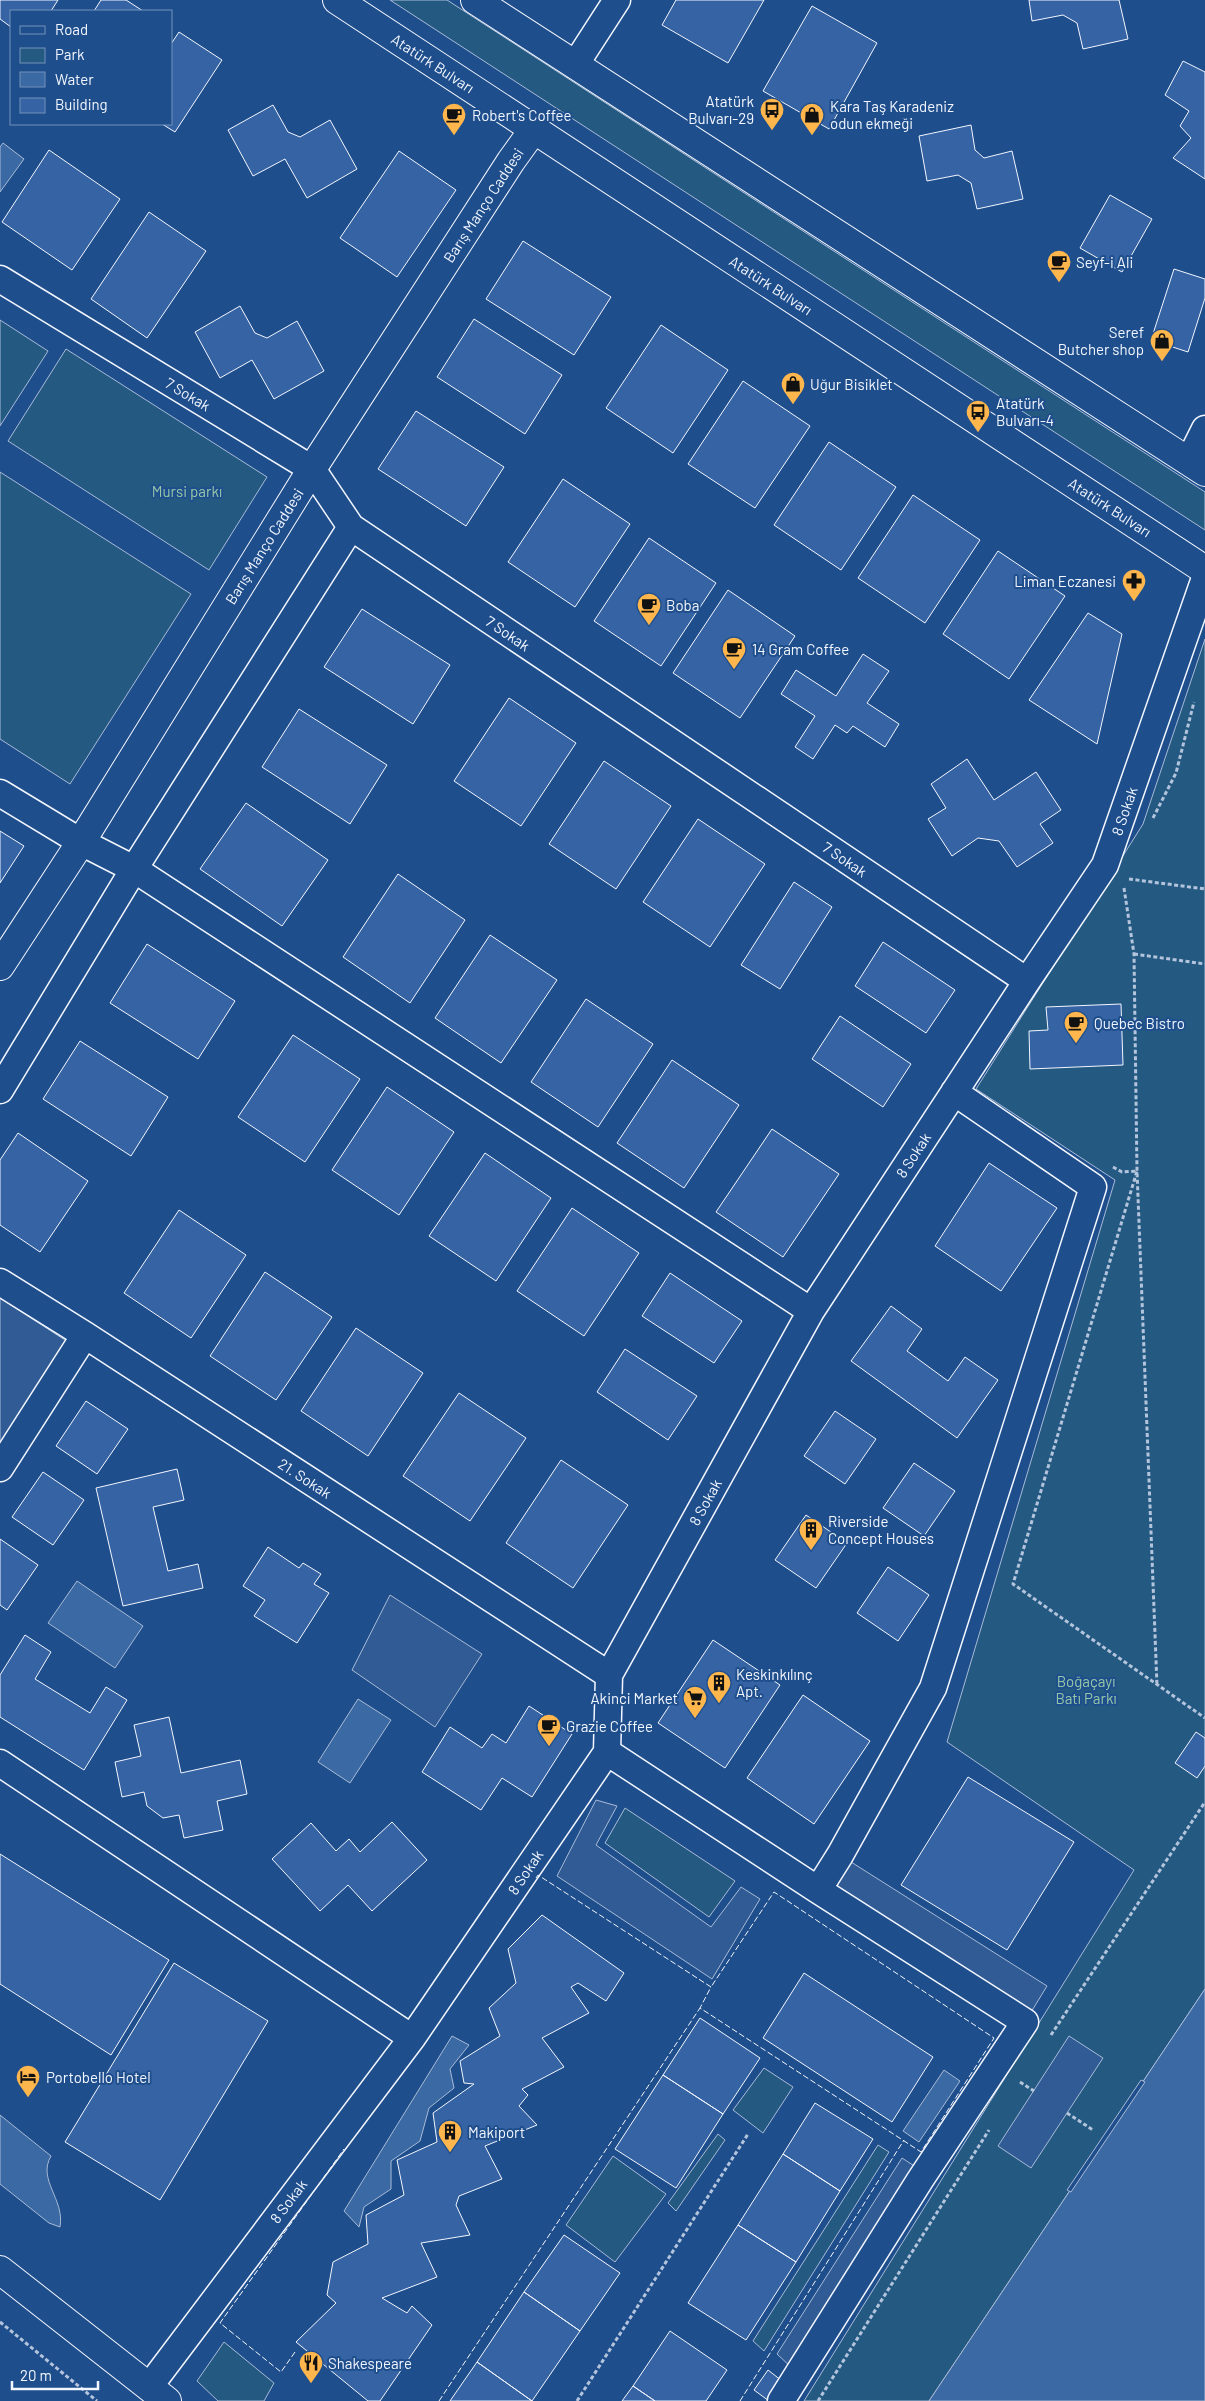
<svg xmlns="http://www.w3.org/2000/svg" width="1205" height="2401" font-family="Barlow,sans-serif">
  <rect width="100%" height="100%" fill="#1f4e8c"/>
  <path fill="#245a82" stroke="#a8bbd7" d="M390 0H447L1205 492V530Z
    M0 320 48 351 0 426Z
    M66 349 267 477 209 570 8 441Z
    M0 472 191 594 70 784 0 739Z
    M1205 639V1989L929 2401H804L1134 1870 947 1742 1115 1180 976 1089 1143 824Z
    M625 1808 735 1881 709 1917 605 1843Z
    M764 2068 793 2087 763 2133 733 2110Z
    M718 2134 725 2140 676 2211 668 2203Z
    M878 2145 889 2152 764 2351 753 2341Z
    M613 2156 666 2194 615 2262 566 2225Z
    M224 2342 274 2383 264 2401H218L197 2381Z"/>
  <path fill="#305b95" stroke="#a8bbd7" d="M0 1298 68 1342 0 1446Z
    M390 1595 482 1654 435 1727 352 1670Z
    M596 1800 617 1806 596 1845 711 1927 741 1887 760 1899 712 1979 557 1876Z
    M840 1855 1047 1986 1025 2022 818 1890Z
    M1069 2036 1103 2058 1031 2168 998 2146Z
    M902 2158 919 2169 792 2368 777 2354Z"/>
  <path fill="#3b69a3" stroke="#a8bbd7" d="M3 143 24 159 0 192V147Z
    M77 1581 143 1626 115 1668 48 1623Z
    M358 1699 391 1720 350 1783 318 1762Z
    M1205 1989V2401H929Z
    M452 2036 469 2045 450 2069 454 2088 429 2108 420 2141 391 2161V2189L364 2207 359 2227 344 2211Z
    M944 2070 960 2081 919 2142 903 2131Z
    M0 2115 51 2156C37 2180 65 2199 60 2227L49 2223 0 2184Z"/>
  <path fill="#1f4e8c" stroke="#a8bbd7" d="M1141 2080 1145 2082 1071 2192 1067 2190Z"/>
  <path fill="#3563a3" stroke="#f2f6ff" d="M0 0H58L51 11H11V27L0 19Z
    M101 0H126L143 11H94Z
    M676 0H764L728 63 662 25Z
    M1029 0H1119L1128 39 1083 49 1077 23 1063 15 1032 21Z
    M812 6 877 43 829 129 763 91Z
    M179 32 222 60 175 132 162 124H171V44Z
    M1183 61 1205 72V179L1173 158 1191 138 1180 126 1189 111 1165 95Z
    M273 105 288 132 300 137 330 120 357 169 307 198 285 159 253 176 228 130Z
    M971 125 975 150 984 158 1012 151 1023 199 977 209 971 183 958 175 927 181 919 136Z
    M49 150 120 199 72 270 2 222Z
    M399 151 456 190 397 277 340 238Z
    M1110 195 1152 219 1122 272 1080 248Z
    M149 212 206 251 147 338 91 299Z
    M523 241 611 297 574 355 486 299Z
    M1174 269 1205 279V298L1188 352 1151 340Z
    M240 306 255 333 267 338 297 321 324 371 274 399 252 360 220 378 195 332Z
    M474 319 562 375 525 434 437 377Z
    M661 325 728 370 673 453 606 408Z
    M743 381 810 426 755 508 688 464Z
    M416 411 504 467 466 526 378 469Z
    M829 442 896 487 841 570 774 525Z
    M563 479 630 524 575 607 508 562Z
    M913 495 980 540 925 623 858 578Z
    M649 538 716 583 661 666 594 621Z
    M998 551 1065 596 1009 679 943 634Z
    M728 590 795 636 740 718 673 673Z
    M362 609 450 665 413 724 324 667Z
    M1088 613 1122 634 1097 744 1029 700Z
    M863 654 889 671 867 703 899 724 885 747 853 726 847 733 835 725 813 759 795 747 815 716 781 694 796 670 836 696Z
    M509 698 576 743 521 826 454 781Z
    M299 709 387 765 350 824 262 767Z
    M967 759 994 800 1036 772 1061 810 1040 824 1053 843 1017 867 999 841 978 838 952 856 928 819 946 808 931 784Z
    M604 761 671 806 616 889 549 844Z
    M246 803 328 860 282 926 200 869Z
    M698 819 765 864 710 947 643 902Z
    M0 831 24 846 0 883Z
    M398 874 465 920 410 1003 343 957Z
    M794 882 832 907 780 989 741 965Z
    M490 935 557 980 501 1063 435 1018Z
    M883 942 955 990 926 1033 855 986Z
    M147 944 235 1001 198 1059 110 1003Z
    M586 999 653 1044 598 1127 531 1082Z
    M1121 1004 1123 1065 1030 1069 1029 1031 1048 1030 1046 1007Z
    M840 1016 911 1064 883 1107 812 1059Z
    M293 1035 360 1079 305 1162 238 1117Z
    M80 1041 168 1097 131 1156 43 1099Z
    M672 1060 739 1105 684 1188 617 1143Z
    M387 1087 454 1132 399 1215 332 1170Z
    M772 1129 839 1174 783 1257 716 1212Z
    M18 1133 88 1181 40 1252 0 1225V1160Z
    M485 1153 551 1198 496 1281 429 1236Z
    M989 1163 1057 1208 1001 1291 935 1246Z
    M572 1208 639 1253 584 1336 517 1291Z
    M179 1210 246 1255 191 1338 124 1293Z
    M265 1272 332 1317 276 1400 210 1356Z
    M670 1273 742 1321 714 1363 642 1316Z
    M891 1306 922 1329 907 1351 948 1381 965 1357 998 1380 957 1438 851 1361Z
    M356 1328 423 1373 368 1456 301 1411Z
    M625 1349 697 1396 668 1440 597 1392Z
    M459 1393 526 1438 470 1521 403 1476Z
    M86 1401 128 1429 97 1474 56 1446Z
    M835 1411 876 1439 845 1484 804 1456Z
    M561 1460 628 1505 573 1588 506 1543Z
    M914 1463 955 1491 924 1536 883 1508Z
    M177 1469 184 1500 153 1507 168 1571 198 1564 203 1588 123 1606 96 1488Z
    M43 1472 84 1500 53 1545 12 1517Z
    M806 1515 847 1543 816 1588 775 1560Z
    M0 1539 38 1565 7 1610 0 1605Z
    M268 1547 299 1568 303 1563 321 1574 314 1584 329 1593 297 1643 254 1616 265 1600 243 1586Z
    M888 1567 929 1595 898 1641 857 1613Z
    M25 1635 51 1652 35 1679 90 1713 106 1687 127 1700 84 1770 0 1717V1675Z
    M713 1640 780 1685 725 1768 658 1723Z
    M803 1695 870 1741 814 1824 747 1778Z
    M529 1706 572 1734 532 1797 502 1778 481 1810 422 1772 450 1727 482 1748 492 1734 506 1743Z
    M169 1717 181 1773 240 1760 247 1794 217 1801 223 1830 184 1838 179 1815 163 1818 147 1806 144 1792 122 1797 115 1762 141 1756 134 1725Z
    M1196 1732 1205 1738V1766L1197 1778 1175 1763Z
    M968 1777 1074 1842 1007 1950 901 1885Z
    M392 1822 427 1860 372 1911 348 1885 320 1911 272 1859 311 1823 336 1851 349 1839 360 1852Z
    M0 1854 169 1960 111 2055 0 1984Z
    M542 1915 624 1973 606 2001 578 1983 571 1987 589 2013 542 2038 564 2067 522 2089 528 2095 519 2106 537 2125 485 2146 502 2179 459 2196 456 2205 470 2235 421 2243 437 2277 382 2298 407 2313 412 2306 432 2325 380 2401H368L296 2342 336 2303 327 2295 333 2262 368 2244 366 2215 404 2195 397 2160 437 2142 433 2113 474 2084 464 2083 460 2061 500 2036 489 2008 516 1983 508 1949Z
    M174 1963 268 2021 160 2200 65 2142Z
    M804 1973 933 2057 892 2122 763 2038Z
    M700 2018 760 2058 723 2114 663 2075Z
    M663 2075 723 2114 676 2188 615 2149Z
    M815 2103 873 2139 840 2191 783 2154Z
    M783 2154 840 2191 796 2262 738 2225Z
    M738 2225 796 2262 746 2340 688 2303Z
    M564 2235 620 2273 580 2331 524 2292Z
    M524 2292 580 2331 532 2401 477 2362Z
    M670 2331 727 2370 706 2401H655L633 2386Z
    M477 2362 532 2401H450Z
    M768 2370 782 2381 769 2401 754 2390Z
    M633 2386 655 2401H622Z"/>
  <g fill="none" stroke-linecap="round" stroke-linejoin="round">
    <defs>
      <path id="minor" d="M575 65 617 0
        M0 279 312 469 351 527 1027 981
        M1189 461 1205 429
        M0 793 81 842 134 869 811 1311
        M0 1090 134 869 351 527
        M0 1282 85 1335 609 1675
        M0 1468 85 1335
        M607 1752 818 1890 1025 2022 920 2180 781 2401
        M0 1763 412 2038
        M818 1890 840 1855 933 1688 1093 1187 954 1092
        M149 2387 412 2038 607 1752 609 1675 811 1311 1027 981 1105 865 1205 578"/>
      <path id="tertiary" d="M0 966 81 842 312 469 511 161 534 129"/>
      <path id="secondary" d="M0 2270 167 2401"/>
      <path id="primary" d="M337 0 1205 570
        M475 0 1205 472"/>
    </defs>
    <use href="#minor" stroke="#f2f6ff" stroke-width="29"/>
    <use href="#tertiary" stroke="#f2f6ff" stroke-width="30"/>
    <use href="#secondary" stroke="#f2f6ff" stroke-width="30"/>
    <use href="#primary" stroke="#f2f6ff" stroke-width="30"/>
    <path stroke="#b3c4dc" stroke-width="3" stroke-dasharray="4 2.5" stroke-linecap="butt" d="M1153 818 1176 773 1194 702
      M1129 879 1205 889
      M1124 888 1134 954 1137 1171 1157 1686
      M1134 954 1205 964
      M1113 1167 1122 1172 1137 1171 1013 1584 1205 1718
      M1051 2035 1205 1802
      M1020 2082 1034 2091
      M1067 2113 1093 2130
      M0 2322 97 2401
      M577 2401 748 2134
      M818 2401 989 2130"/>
    <use href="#minor" stroke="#1f4e8c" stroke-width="26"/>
    <use href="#tertiary" stroke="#1f4e8c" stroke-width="28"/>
    <use href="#secondary" stroke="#1f4e8c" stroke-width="28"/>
    <use href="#primary" stroke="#1f4e8c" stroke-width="28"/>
    <path stroke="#f2f6ff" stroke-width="1" stroke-dasharray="6 2.5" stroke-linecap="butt" d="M536 1878 538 1875 711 1987 700 2008
      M295 2352 281 2372 220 2323 344 2149
      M439 2401 700 2008 921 2152 994 2038 774 1892 711 1987
      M740 2401 904 2140"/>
  </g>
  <defs>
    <symbol id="bus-pin" viewBox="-11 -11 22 30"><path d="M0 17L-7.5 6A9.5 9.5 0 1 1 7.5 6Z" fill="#ffb74d" stroke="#1f4e8c"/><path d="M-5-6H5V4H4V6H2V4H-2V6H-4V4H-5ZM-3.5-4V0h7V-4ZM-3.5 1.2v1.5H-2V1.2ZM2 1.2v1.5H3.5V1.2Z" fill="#111"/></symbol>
    <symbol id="cafe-pin" viewBox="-11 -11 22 30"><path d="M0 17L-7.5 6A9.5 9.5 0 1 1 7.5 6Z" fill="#ffb74d" stroke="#1f4e8c"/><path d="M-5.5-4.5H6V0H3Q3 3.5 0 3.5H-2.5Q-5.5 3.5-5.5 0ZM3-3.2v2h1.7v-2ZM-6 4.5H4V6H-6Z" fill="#111"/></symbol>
    <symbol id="shop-pin" viewBox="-11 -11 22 30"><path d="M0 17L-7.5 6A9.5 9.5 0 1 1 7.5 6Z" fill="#ffb74d" stroke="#1f4e8c"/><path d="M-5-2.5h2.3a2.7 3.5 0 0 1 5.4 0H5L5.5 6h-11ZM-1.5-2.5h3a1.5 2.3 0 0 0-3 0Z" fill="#111"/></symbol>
    <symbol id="pharmacy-pin" viewBox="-11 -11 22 30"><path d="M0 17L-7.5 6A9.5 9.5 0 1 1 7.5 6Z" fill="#ffb74d" stroke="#1f4e8c"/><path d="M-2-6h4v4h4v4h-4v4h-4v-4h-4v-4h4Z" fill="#111"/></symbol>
    <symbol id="building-pin" viewBox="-11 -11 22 30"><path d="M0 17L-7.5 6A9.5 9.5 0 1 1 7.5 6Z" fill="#ffb74d" stroke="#1f4e8c"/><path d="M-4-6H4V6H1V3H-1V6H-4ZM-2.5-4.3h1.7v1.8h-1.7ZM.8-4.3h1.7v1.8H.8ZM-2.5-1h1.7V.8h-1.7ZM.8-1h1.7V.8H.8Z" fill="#111"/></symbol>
    <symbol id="supermarket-pin" viewBox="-11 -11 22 30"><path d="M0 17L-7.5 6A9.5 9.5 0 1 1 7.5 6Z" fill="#ffb74d" stroke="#1f4e8c"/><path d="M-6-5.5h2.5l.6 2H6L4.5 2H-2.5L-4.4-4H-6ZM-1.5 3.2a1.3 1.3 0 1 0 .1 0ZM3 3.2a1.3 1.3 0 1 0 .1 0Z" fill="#111"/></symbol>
    <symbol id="hotel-pin" viewBox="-11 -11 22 30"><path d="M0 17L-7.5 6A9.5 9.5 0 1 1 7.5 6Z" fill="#ffb74d" stroke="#1f4e8c"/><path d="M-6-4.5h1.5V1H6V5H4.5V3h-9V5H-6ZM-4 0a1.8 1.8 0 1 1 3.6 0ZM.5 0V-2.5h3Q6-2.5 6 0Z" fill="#111"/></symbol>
    <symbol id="restaurant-pin" viewBox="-11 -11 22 30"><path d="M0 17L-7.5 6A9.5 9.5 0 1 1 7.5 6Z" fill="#ffb74d" stroke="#1f4e8c"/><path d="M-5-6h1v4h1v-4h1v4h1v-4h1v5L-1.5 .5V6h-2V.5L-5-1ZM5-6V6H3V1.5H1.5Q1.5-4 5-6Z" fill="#111"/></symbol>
  </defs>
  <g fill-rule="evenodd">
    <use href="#bus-pin" x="758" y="96" width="28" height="38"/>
    <use href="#cafe-pin" x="440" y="101" width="28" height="38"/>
    <use href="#shop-pin" x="798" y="101" width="28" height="38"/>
    <use href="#cafe-pin" x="1045" y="248" width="28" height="38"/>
    <use href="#shop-pin" x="1148" y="327" width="28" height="38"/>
    <use href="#shop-pin" x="779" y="370" width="28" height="38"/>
    <use href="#bus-pin" x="964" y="398" width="28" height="38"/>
    <use href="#pharmacy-pin" x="1120" y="567" width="28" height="38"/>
    <use href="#cafe-pin" x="635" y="591" width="28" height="38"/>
    <use href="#cafe-pin" x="720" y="635" width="28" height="38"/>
    <use href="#cafe-pin" x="1062" y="1009" width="28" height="38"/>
    <use href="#building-pin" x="797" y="1516" width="28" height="38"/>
    <use href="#building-pin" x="705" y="1669" width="28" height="38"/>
    <use href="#supermarket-pin" x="681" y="1684" width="28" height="38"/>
    <use href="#cafe-pin" x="535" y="1712" width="28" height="38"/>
    <use href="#hotel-pin" x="14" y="2063" width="28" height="38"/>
    <use href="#building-pin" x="436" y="2118" width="28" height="38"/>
    <use href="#restaurant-pin" x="297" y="2349" width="28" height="38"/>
  </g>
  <g text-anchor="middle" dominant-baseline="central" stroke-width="4" stroke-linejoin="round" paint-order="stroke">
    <g font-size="15" fill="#f2f6ff" stroke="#1f4e8c">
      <text transform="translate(433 63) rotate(33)">Atatürk Bulvarı</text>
      <text transform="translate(483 205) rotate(-57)">Barış Manço Caddesi</text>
      <text transform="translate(771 285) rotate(33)">Atatürk Bulvarı</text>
      <text transform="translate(188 394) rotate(31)">7 Sokak</text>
      <text transform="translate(1110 507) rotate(33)">Atatürk Bulvarı</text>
      <text transform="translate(264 546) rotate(-58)">Barış Manço Caddesi</text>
      <text transform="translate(508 633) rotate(34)">7 Sokak</text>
      <text transform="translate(1124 811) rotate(-71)">8 Sokak</text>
      <text transform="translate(845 859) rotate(34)">7 Sokak</text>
      <text transform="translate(913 1155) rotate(-57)">8 Sokak</text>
      <text transform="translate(305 1478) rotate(33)">21. Sokak</text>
      <text transform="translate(705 1502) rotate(-61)">8 Sokak</text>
      <text transform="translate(525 1872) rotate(-56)">8 Sokak</text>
      <text transform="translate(288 2201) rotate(-53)">8 Sokak</text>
    </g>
    <g font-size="15" fill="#f2f6ff" stroke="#1f4e8c" text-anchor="start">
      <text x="754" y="101" text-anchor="end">Atatürk<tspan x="754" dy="17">Bulvarı-29</tspan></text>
      <text x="830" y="106">Kara Taş Karadeniz<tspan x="830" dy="17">odun ekmeği</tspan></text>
      <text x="472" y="115">Robert's Coffee</text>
      <text x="1076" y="262">Seyf-i Ali</text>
      <text x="1144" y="332" text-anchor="end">Seref<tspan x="1144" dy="17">Butcher shop</tspan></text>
      <text x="810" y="384">Uğur Bisiklet</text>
      <text x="996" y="403">Atatürk<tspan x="996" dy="17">Bulvarı-4</tspan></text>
      <text x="1116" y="581" text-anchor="end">Liman Eczanesi</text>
      <text x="666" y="605">Boba</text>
      <text x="752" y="649">14 Gram Coffee</text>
      <text x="1094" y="1023">Quebec Bistro</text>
      <text x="828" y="1521">Riverside<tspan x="828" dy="17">Concept Houses</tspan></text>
      <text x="736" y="1674">Keskinkılınç<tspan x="736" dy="17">Apt.</tspan></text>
      <text x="678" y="1698" text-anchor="end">Akinci Market</text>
      <text x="566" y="1726">Grazie Coffee</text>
      <text x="46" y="2077">Portobello Hotel</text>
      <text x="468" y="2132">Makiport</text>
      <text x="328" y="2363">Shakespeare</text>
    </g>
    <g font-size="15" fill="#97c8a6" stroke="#1f4e8c">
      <text x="187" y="491">Mursi parkı</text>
      <text x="1086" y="1681">Boğaçayı<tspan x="1086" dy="17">Batı Parkı</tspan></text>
    </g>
  </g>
  <rect x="10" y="10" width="162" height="115" fill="#1f4e8c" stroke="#7391ba"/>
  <rect x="20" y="26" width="25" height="8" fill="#1f4e8c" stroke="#7391ba"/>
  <text x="55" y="35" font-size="15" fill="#f2f6ff">Road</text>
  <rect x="20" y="48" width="25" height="15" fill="#245a82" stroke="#7391ba"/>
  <text x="55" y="60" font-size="15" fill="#f2f6ff">Park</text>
  <rect x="20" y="72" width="25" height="15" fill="#3b69a3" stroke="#7391ba"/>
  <text x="55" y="85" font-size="15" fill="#f2f6ff">Water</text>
  <rect x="20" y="98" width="25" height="15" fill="#3563a3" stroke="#7391ba"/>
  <text x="55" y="110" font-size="15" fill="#f2f6ff">Building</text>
  <path d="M12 2381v8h86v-8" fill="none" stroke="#f2f6ff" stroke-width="2.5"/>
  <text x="20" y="2381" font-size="15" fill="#f2f6ff" stroke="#1f4e8c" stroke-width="4" paint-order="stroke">20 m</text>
</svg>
